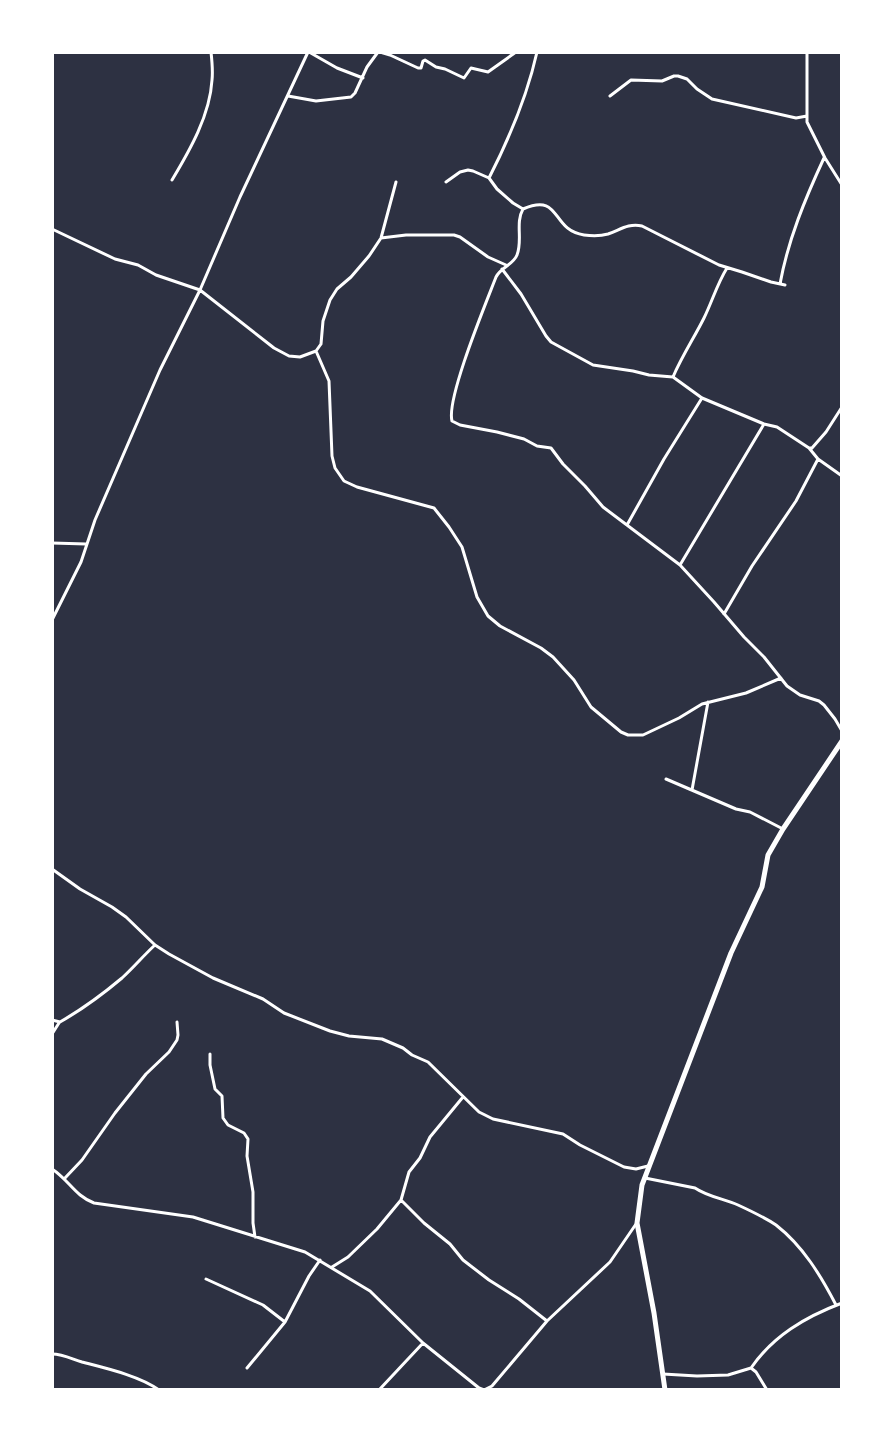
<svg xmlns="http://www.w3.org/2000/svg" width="894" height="1442" font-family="Roboto,sans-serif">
  <rect width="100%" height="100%" fill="#2d3142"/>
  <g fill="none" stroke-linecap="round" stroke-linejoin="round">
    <path stroke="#fff" stroke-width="3" d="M309 52 337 68 363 78
      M380 52 390 55 418 68H421L423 61 425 60 436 67 445 69 464 78 471 68 488 72 516 52
      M807 52V122L825 158 842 185
      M288 96 316 101 351 97 355 93 367 67 378 52
      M610 96 631 80 662 81 674 76H678L687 79 697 89 712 99 796 118 807 116
      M489 178C510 137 527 97 537 52
      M172 180C190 150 210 115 212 80 213 71 212 61 211 52
      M446 182 460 172 468 170 473 171 489 178 497 189 513 203 523 209C562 192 550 230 584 235 592 236 601 236 608 234 620 230 628 223 642 226L719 265 742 272 771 282 785 285
      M523 209C515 223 523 240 517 255 513 265 501 267 496 277 486 303 446 399 452 421L460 425 497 432 524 439 537 446 551 448 563 464 585 486 603 507 680 565 714 602 744 637 764 657 787 686 800 695 819 701 824 705 835 719 842 731
      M52 229 115 259 138 265 156 275 200 290 274 348 289 356 300 357 316 351 321 344 323 321 330 300 337 289 351 277 369 256 381 238 396 182
      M381 238 406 235H454L460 237 488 257 506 265
      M502 269 521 294 546 336 551 342 593 365 633 371 649 375 673 377 702 398 764 424 777 427 809 448H812L826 432 842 407
      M780 284C788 240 805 199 824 158
      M316 351 329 381 332 456 335 468 344 481 357 487 434 508 449 527 462 547 477 597 488 616 500 626 541 648 553 657 574 680 591 707 621 732 628 735H643L679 718 702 704 746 693 781 678
      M673 377C682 356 694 338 704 318 712 302 717 284 727 268
      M809 448 818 459 842 476
      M627 525 664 459 702 398
      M52 543 86 544
      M680 565 764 424
      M724 614 752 566 796 501 818 459
      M52 620 81 562 95 520 160 370 200 290 240 197 308 52
      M666 779 736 809 750 812 783 829
      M692 790 708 702
      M52 869 80 889 112 907 126 917 155 945 169 954 213 978 263 999 284 1013 330 1031 349 1036 382 1039 403 1048 412 1055 428 1062 479 1112 493 1119 563 1134 580 1145 624 1167 636 1169 648 1166
      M52 1020 60 1022C81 1010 103 994 122 978 134 967 144 955 155 945
      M52 1034 59 1023
      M210 1054V1065L215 1089 222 1096 223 1118 228 1125 244 1133 248 1139 247 1156 253 1192V1223L255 1237
      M52 1169C69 1180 75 1196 94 1203L193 1217 305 1252 370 1291 423 1343 479 1388 484 1390
      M65 1178 82 1160 115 1113 146 1074 169 1052 177 1040 178 1035 177 1022
      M645 1178 695 1188C708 1197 725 1199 738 1205 751 1211 764 1217 776 1225 803 1246 821 1276 836 1305
      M401 1200 424 1223 450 1244 463 1260 489 1280 519 1299 547 1321
      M332 1267 348 1257 377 1229 401 1200 409 1172 420 1158 430 1137 463 1097
      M206 1279 263 1305 285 1322
      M52 1354C63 1354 72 1359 82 1362 105 1368 140 1376 159 1390
      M247 1368 285 1322 309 1276 320 1260
      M751 1368C773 1336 805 1317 842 1303
      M663 1374 697 1376 728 1375 751 1368 756 1372 767 1390
      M379 1390 423 1343
      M484 1390 492 1386 547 1321 610 1262 636 1224"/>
    <path stroke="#fff" stroke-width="5" d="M665 1390 654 1313 637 1223 642 1185 731 953 762 887 768 855 783 829 842 741"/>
  </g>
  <rect width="894" height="1442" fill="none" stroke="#ffffff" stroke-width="108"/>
</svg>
